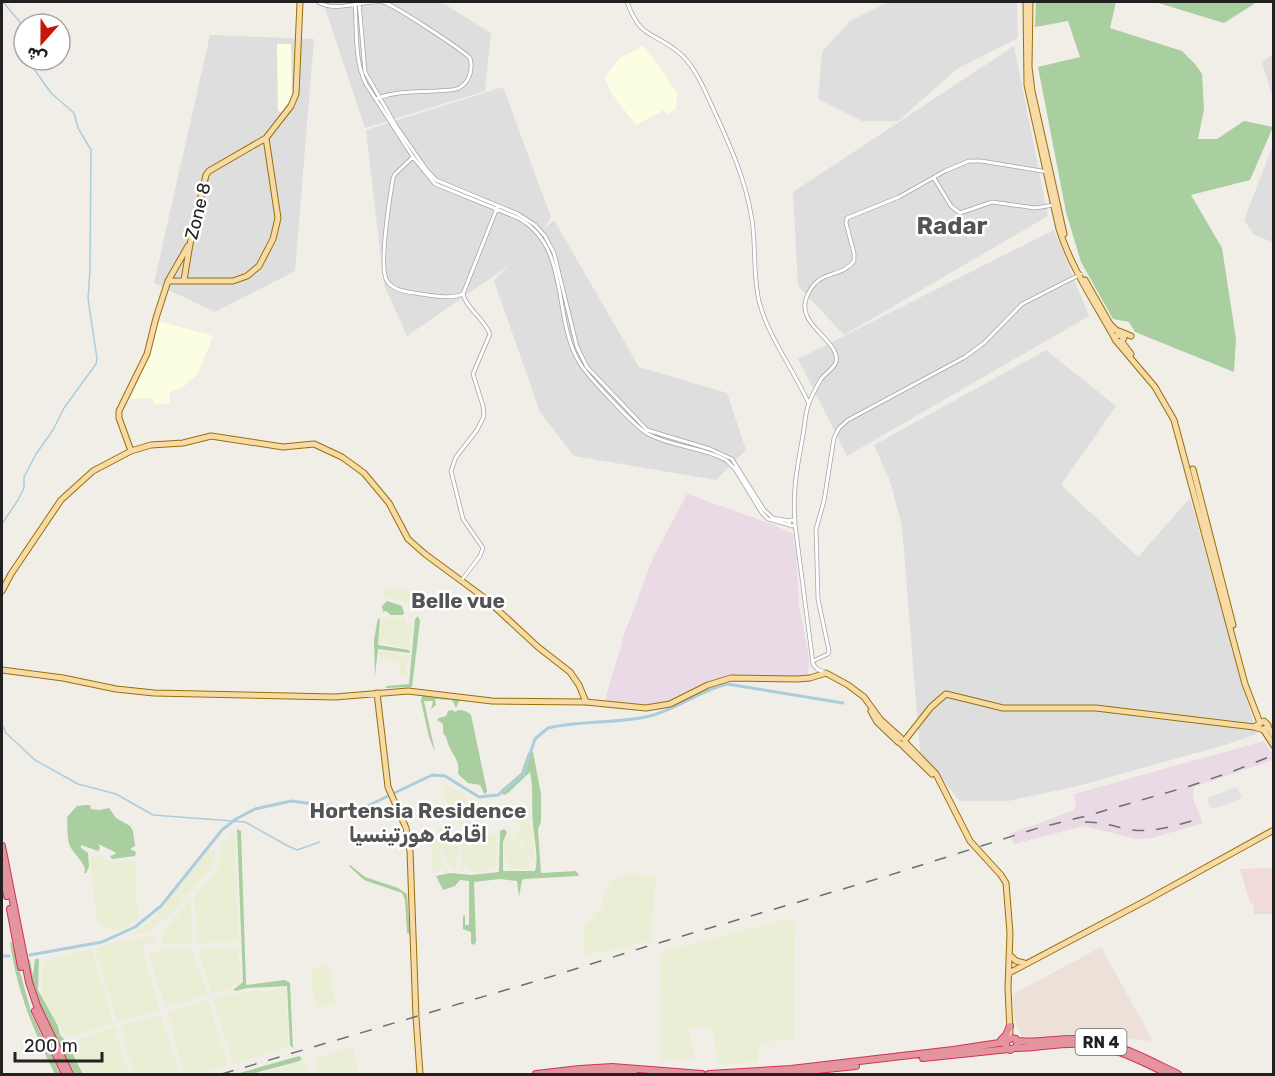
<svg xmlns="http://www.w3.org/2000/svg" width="1275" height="1076" font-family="Rubik,'Noto Sans Arabic',sans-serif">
  <rect width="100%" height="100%" fill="#f1eee8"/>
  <path fill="#dfdede" d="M323 2H441L491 33 485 91 365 128Z
    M888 2H1017L1018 38 957 69 898 121H862L818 99 822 52 850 21Z
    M210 35 314 39 295 271 215 312 154 283Z
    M1014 46 1048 216 844 335 798 286 793 192Z
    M1273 54V98L1262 62Z
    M503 87 551 217 543 230 554 220 639 367 727 393 746 450 716 480 574 456 540 412 494 281 508 266 407 336 384 285 366 130Z
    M1273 145 1274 242H1273L1254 235 1244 220Z
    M1054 230 1089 316 847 456 798 359Z
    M1046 350 1116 406 1061 485 1138 557 1190 498 1257 734 1225 745 1074 787 1008 801H960L920 753 902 526 890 481 874 445Z"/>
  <path fill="#f0dbd8" d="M1273 868V914H1254V906L1250 903 1240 869Z"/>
  <path fill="#e9dae5" d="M687 494 772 524 793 534 796 551 799 605 809 658 808 677 732 676 716 680 665 704 649 705 605 700 624 635 653 558Z
    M1264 741 1273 754V760L1194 787 1193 799 1203 823 1152 838 1136 839 1084 826 1014 844 1009 834 1072 811 1076 807 1074 794Z"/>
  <path fill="#fcfee4" d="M277 44H291L292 96 282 112 278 111Z
    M642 46 652 56 677 93 676 108 667 114 664 110 636 125 610 91 605 77 620 58Z
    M158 321 213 336 198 374 183 387 169 393 170 403 154 405 153 398 131 399 150 352Z"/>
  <path fill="#ede0d8" d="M1101 947 1153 1041 1079 1034 1022 1037 1014 1019 1013 994Z"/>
  <path fill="#eaeed5" d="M385 588 416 591V592L409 605 406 604 405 601 384 598Z
    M382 618H406V624L413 627 409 649 380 643 379 640Z
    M382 650 410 656 403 676 400 674 399 662 380 658 379 654Z
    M444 786H449L454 791H459L467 796V807L471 810V828L468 827 466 818 461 819 466 826 465 828 460 827 459 823H456L454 819 455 811 458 809 450 810 447 802 444 800Z
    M523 806 530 809V825L533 831 535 866 523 844V839L520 842 514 834 521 827 515 817Z
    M443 826 451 828 459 845H455L459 849 458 859 454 862 457 866 454 871 446 860 449 856H444L438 845 440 859 449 871H445L438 863 440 872 435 871 431 867V844L435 835 436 837H439L438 829Z
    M230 832 235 833 239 942 197 943 194 898 220 865 221 841 228 840Z
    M493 834 497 836 496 868H490L486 872 477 873 468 870 466 865 463 870H461V836L477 837 478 835Z
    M512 835 526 852 530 866 533 869 521 870 506 867 513 862 506 863 504 845 506 840Z
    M209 850 213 851 216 856 213 865 175 909 150 932 146 931 141 934 140 933 134 936 132 934 154 917Z
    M98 855 112 863 135 861 138 920 121 931 107 929 97 921 90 856Z
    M623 874 656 875 651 941 644 942 643 944 635 943 627 949 620 948V950L601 951 584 956V927L598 910 602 909 603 897 610 882Z
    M191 900V944H162V933Z
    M795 917 794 1040 759 1042 758 1062 718 1065 712 1027H689L695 1060 661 1061 660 952Z
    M149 935 156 937 155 939 144 945 143 951 160 1009 158 1011 119 1022 116 1019 95 950 96 948 128 939 134 940Z
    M211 948 238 949 240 951 238 956 241 980 232 986 231 989 212 994 198 951 199 949Z
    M88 949 93 952 113 1022 112 1024 70 1037 65 1035 42 997V965L43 962Z
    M189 949 193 951 208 995 165 1007 148 953 154 951Z
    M330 965 335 1002 333 1005 317 1007 315 1006 310 972 322 966Z
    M284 988 286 989 288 1047 233 1064 213 999 232 993 236 994 257 990 263 992Z
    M208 1000 228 1066 199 1074H184L167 1012Z
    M160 1014 180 1074H133L120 1026Z
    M113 1027 115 1028 129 1074H86L71 1049 70 1042Z
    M352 1046 359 1074H318L316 1059Z
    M305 1061 310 1074H257L304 1061Z"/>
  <path fill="#a9ce9f" d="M1036 2H1116L1110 28 1182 51 1195 64 1202 74 1204 109 1198 139H1217L1244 121 1273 127 1250 180 1191 195 1222 248 1236 339 1234 372 1135 332 1129 322 1113 319 1081 262 1066 212 1038 67 1080 57 1068 21 1035 27Z
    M1155 2H1257L1224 23Z
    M387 601 402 606 404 613 403 615H391L386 611 383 612 382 606Z
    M418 616 420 621 412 687 385 688 387 686 409 684 415 619Z
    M378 618 380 619 378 645 409 650 410 653 378 649 375 676 374 640Z
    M422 696H431L466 701H459L456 708 452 700 435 699 436 705 431 709 433 701H424L435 752 429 737 421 701Z
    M452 710 455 712C460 708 467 711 471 715L487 791 485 795 480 785 468 783 458 774C460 761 454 757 449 746 447 741 447 737 443 733V724L437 720 439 718 446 716 448 711Z
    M533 752 541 794V822L538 829 541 873 576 871 579 875 577 876 524 879 522 880 519 897 517 881 500 879 474 882 476 942 474 945 471 943V932L463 929V916L465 915V925H469V881L460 880 455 886 443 890 436 876 450 873 471 875 499 872 500 831 504 829 507 832 503 842V871H535C539 857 534 839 533 824 531 806 534 790 530 772L508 793 504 795 500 791 521 773 528 753Z
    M85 805H90L91 809 99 810 109 808 116 818 130 826 133 831 135 846 130 849 136 852 135 856 112 859 110 856 116 854 115 852 98 844 100 848 98 851 81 845V848L88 853 89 867 86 873H84L85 869C82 860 76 856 71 848 66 839 68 827 67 817L77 806Z
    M237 829 241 831 246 984 247 985 285 980 290 983 293 1048 290 1045 287 986 247 988 236 991 233 990 243 982Z
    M350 865 365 877 398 888 407 894 410 934 407 933 405 900 402 893 364 880 349 866Z
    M10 942 12 943 32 1015 60 1074H55C34 1033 16 988 10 942Z
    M26 958 30 960 33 976 35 959H39L38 990 58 1026 60 1035 66 1041 83 1074H75L41 1011 35 995Z
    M299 1056 302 1058 300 1061 251 1074H236Z"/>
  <path fill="#e1e1e1" d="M1237 787 1242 798 1214 809 1209 805 1207 798Z"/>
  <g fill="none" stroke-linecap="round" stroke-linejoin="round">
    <path stroke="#abcddc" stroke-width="1.5" d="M3 2 19 21 24 31
      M2 524 18 500 24 488V477L36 454 53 430 64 408 96 364 97 358 88 299 90 270 91 150 78 128 74 113 51 93 34 69 31 60
      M2 724 6 733 35 760 78 784 116 794 153 815 245 822 288 846 297 850 320 842"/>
    <path stroke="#abcddc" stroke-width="3" d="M30 955 102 942 135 927 161 906 222 830 236 819 255 809 291 801 359 810 432 775 445 776 479 797 498 795 523 775 535 739 548 728C581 720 617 724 650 716 677 709 699 691 727 684L843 703
      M2 956H9"/>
    <defs>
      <path id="minor" d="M318 2C336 13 362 0 383 2 394 5 461 49 470 58 473 69 470 82 459 88 453 91 443 90 436 91 416 92 397 91 378 98
        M355 2C357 27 354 61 366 84L413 157 435 184 518 218C572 247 551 320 581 365 589 377 636 428 648 434 672 447 702 447 726 460L735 469 762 513 768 519 790 525
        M359 2 365 72 396 126 426 169 436 180 518 214 535 225 545 236 554 253 577 347 587 367 647 430 710 449 732 459 764 510 773 518 790 521
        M627 2C641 39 650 30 677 51 693 63 703 86 711 104 728 141 746 179 752 220 756 247 753 275 759 301 768 337 794 370 809 404
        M413 157 395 174 393 178C390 197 378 267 387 281 395 292 409 292 421 294 434 296 451 299 463 294
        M934 178 951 206 960 213 992 202 1035 208 1054 205
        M789 523a3 3 0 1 1 6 0a3 3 0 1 1-6 0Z
        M795 521C792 492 798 463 803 435 805 425 805 413 809 403 812 395 817 386 821 379 825 374 835 367 836 362 841 341 797 326 806 299 817 267 840 280 854 261V253L846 223 847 218 899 197 945 171 969 161H981L1048 172
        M795 524 813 664 817 669 824 672
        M461 581 480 556 483 548 463 519 451 471 456 457 477 430 484 416 483 406 473 374 490 334C484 319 466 308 463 294L497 208
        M813 661 828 654 829 651 818 599 816 529 824 501 834 438 839 428 848 420 965 357 984 343 1022 304 1081 274"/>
      <path id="major" d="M1026 2 1027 85 1059 229C1072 270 1096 304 1116 341L1121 342 1124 338 1118 334 1115 339
        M1030 2 1029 67 1032 91 1064 234
        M184 280 190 244 206 175 209 171 266 138
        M1085 280 1110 324 1120 334
        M168 281 188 246
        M1119 331 1131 336
        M1117 342 1155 387 1174 420 1245 684 1260 723
        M1122 342 1131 354
        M131 451 119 418V411L147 354 156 318 168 281H233L247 276 259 266 273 239 278 218 266 138 291 106 296 94 300 2
        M1193 469 1233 625
        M2 591 11 574 61 500 93 471 131 451 151 445 183 443 211 436 283 447 314 444 342 457 364 473 389 503 408 539 425 554 486 599 538 647 570 672 579 685 586 702
        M2 670 63 678 116 689 154 693 335 697 408 691 492 701 586 702 646 708 670 704 708 685 731 678 797 679 810 678 826 673 848 685 864 697 880 719 901 738
        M377 693 388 787 406 828 410 851 416 1017 420 1074
        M871 711 877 722 898 742
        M1268 727 1274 736
        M1263 729 1274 746
        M905 740 931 707 946 694 1003 708H1096L1254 727 1264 730 1268 725 1264 721 1254 727
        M905 742 936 774 970 841 1001 875 1006 883 1010 933 1008 988 1010 1032 1007 1040
        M901 744 932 774
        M1012 957 1016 961 1024 963
        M1009 973 1147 900 1274 830"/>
      <path id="highway" d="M2 846 29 982 37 1006 70 1074
        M2 867 7 896
        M10 909 21 967
        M35 1011 65 1074
        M1001 1040 1006 1035 1010 1026
        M1018 1041C1038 1043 1058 1038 1078 1039 1114 1040 1146 1059 1178 1074
        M1017 1048C1039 1048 1061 1042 1083 1044 1114 1046 1141 1061 1168 1074
        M923 1058 1009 1049
        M536 1074 580 1069 612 1067 702 1074
        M576 1074 615 1073 634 1074
        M709 1074 791 1069 953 1050 1006 1042 1011 1038 1016 1039 1018 1046 1010 1050 1006 1046V1042
        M778 1074 856 1066"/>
    </defs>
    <use href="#minor" stroke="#a5a5a5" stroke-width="4.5"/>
    <use href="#major" stroke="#967107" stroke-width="7"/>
    <use href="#highway" stroke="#d3305c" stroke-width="8"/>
    <use href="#minor" stroke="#fff" stroke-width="3"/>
    <use href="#major" stroke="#f8daa6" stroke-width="5"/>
    <use href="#highway" stroke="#e4949d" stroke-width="6"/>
    <path stroke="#6f6f6f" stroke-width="1.5" stroke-dasharray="12 12" stroke-linecap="butt" d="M1085 822C1102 822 1116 827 1132 830 1156 833 1180 824 1202 818
      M222 1074 553 976 645 947 887 876 1038 828 1086 816 1190 786 1231 772 1274 755"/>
  </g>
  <g text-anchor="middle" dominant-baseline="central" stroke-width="5" stroke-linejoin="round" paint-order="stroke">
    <rect fill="#fff" stroke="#646464" stroke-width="1.5" x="1075.5" y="1029" width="51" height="26" rx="4.5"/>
    <g font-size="16" font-weight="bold" fill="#212121">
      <text x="1101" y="1042">RN 4</text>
    </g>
    <g font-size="18" fill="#212121" stroke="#fff">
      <text transform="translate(198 211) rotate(-76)">Zone 8</text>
    </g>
    <g font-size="21" font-weight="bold" fill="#545454" stroke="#fff">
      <text x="458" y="600">Belle vue</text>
      <text x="418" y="810">Hortensia Residence<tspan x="418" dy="24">اقامة هورتينسيا</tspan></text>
    </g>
    <g font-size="24" font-weight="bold" fill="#545454" stroke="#fff">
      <text x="952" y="226">Radar</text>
    </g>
  </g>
  <rect width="1275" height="1076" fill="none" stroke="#212121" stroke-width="6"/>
  <g transform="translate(42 42) rotate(201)"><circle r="28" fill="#ffffff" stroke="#a6a6a6" stroke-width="1.5"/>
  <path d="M0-4.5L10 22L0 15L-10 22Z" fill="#c8170a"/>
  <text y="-9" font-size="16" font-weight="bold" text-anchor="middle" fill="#212121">ش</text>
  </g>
  <path d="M15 1052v9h87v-9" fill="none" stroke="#212121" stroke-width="3"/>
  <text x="24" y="1052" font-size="18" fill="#212121" stroke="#ffffff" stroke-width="4.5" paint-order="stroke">200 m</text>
</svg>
